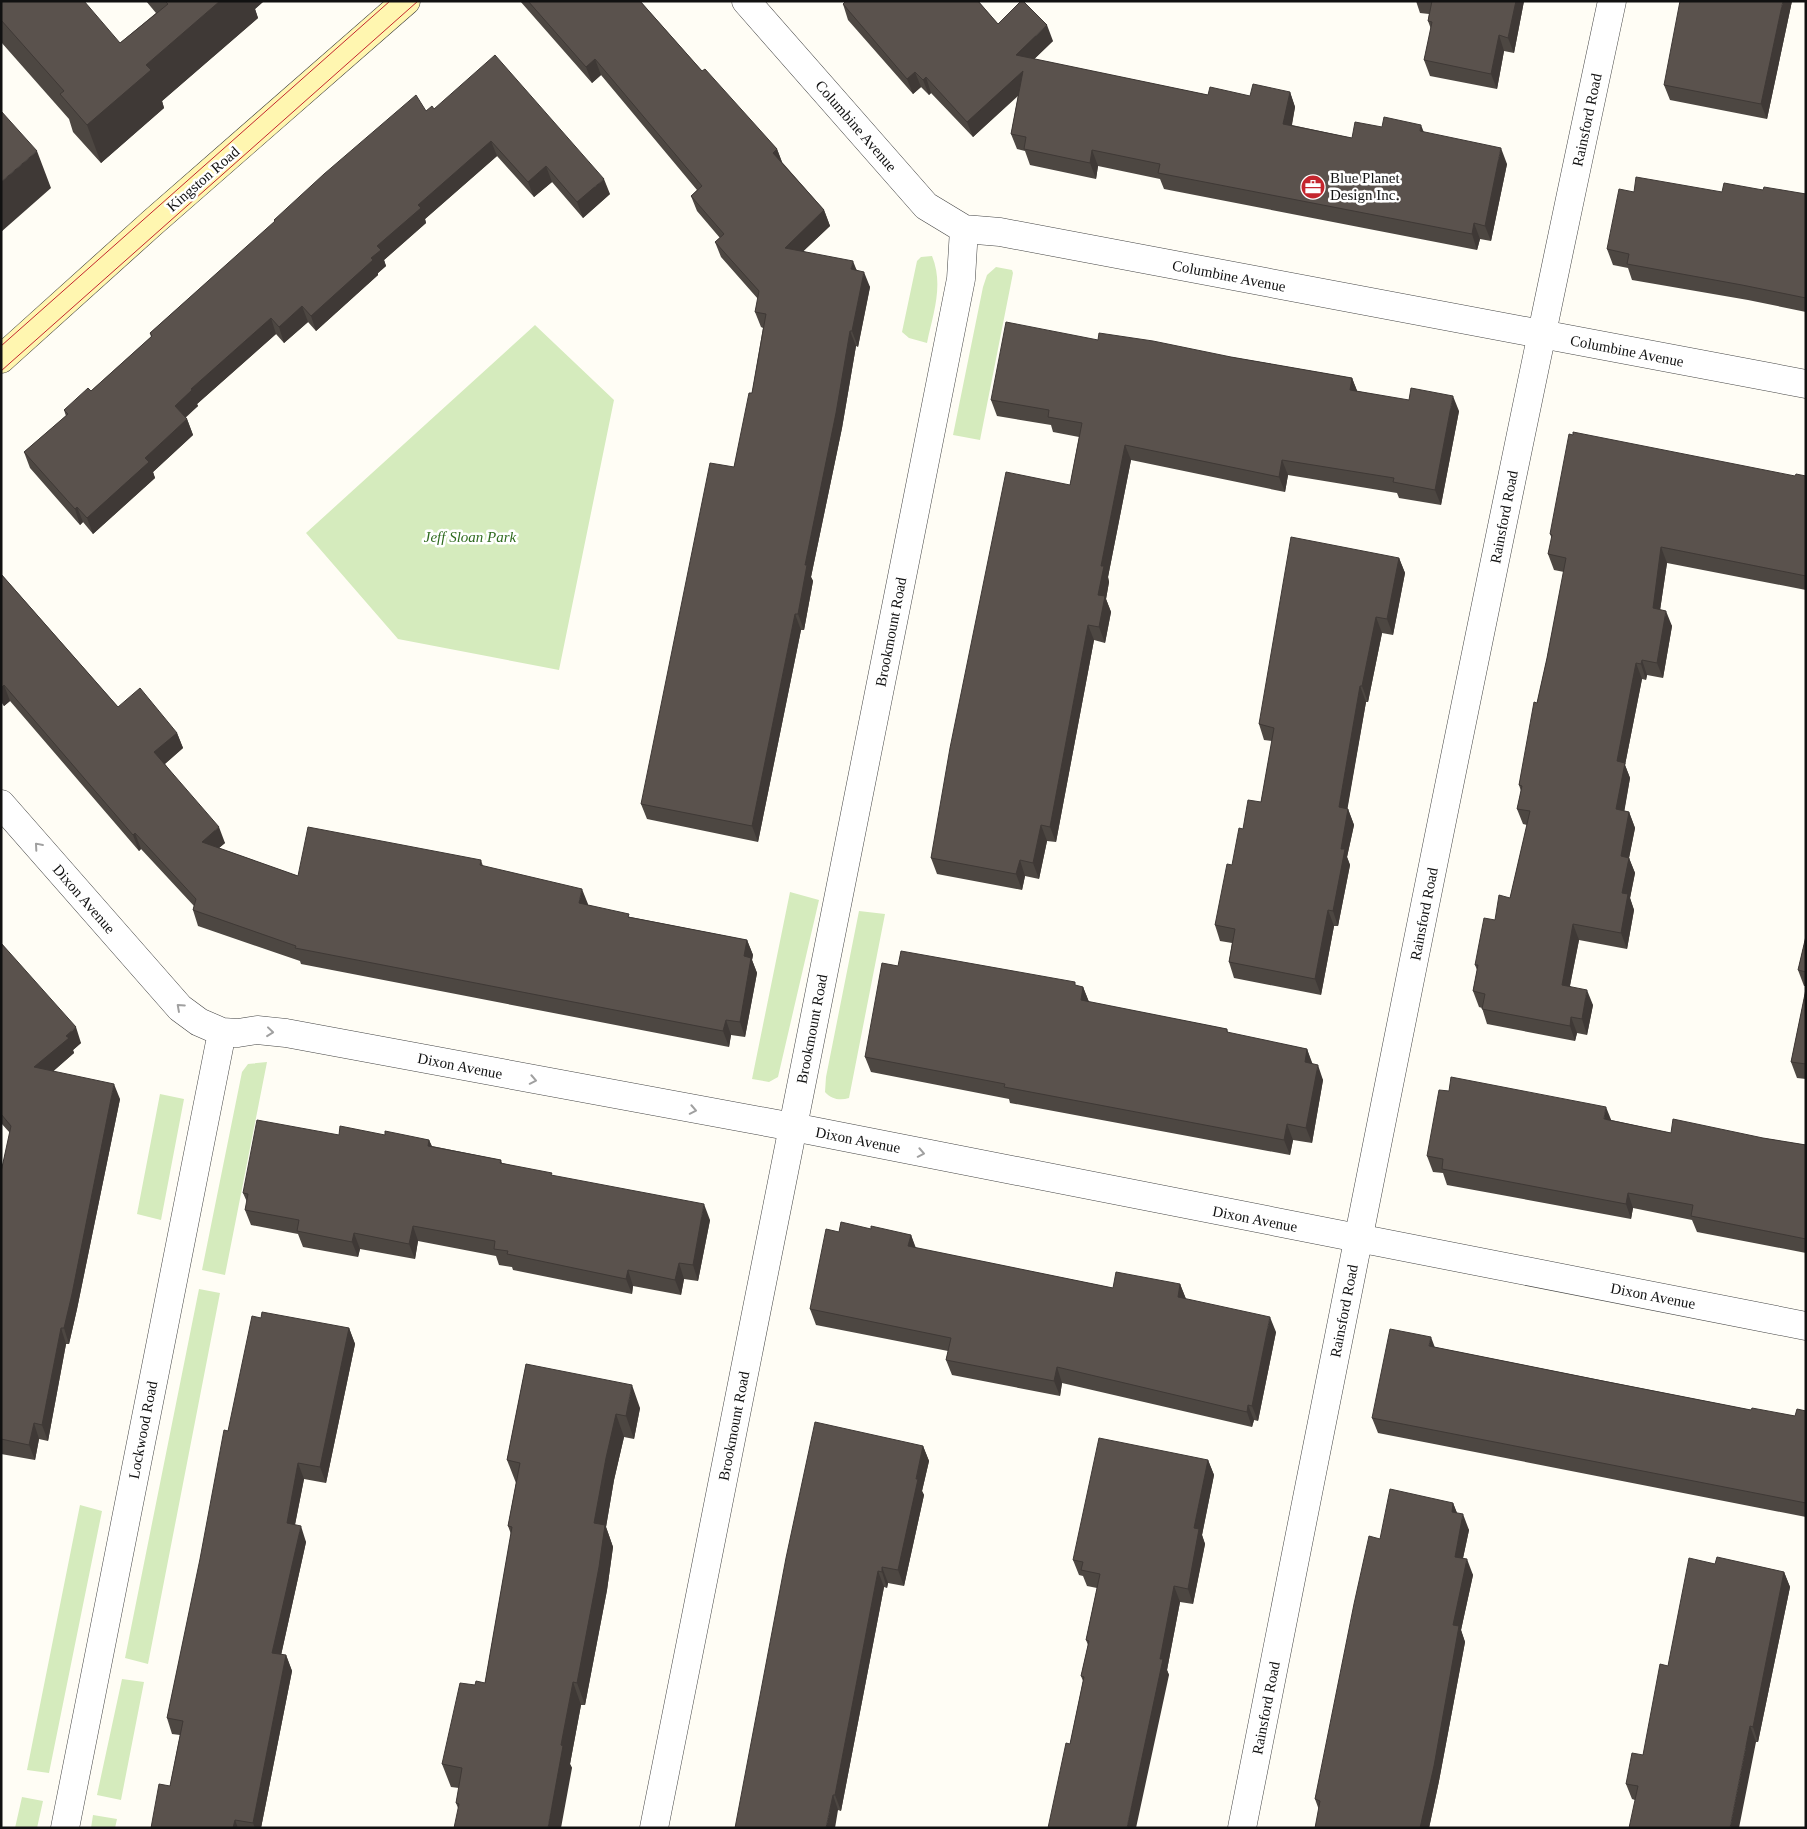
<svg xmlns="http://www.w3.org/2000/svg" width="1807" height="1829" font-family="Georgia,serif">
  <rect width="100%" height="100%" fill="#fffdf5"/>
  <path fill="#d5ebbd" d="M932 256C944 285 933 314 927 343L909 338 902 332 917 261 921 257Z
    M996 267 1012 270 1013 273 980 440 953 435 983 287 987 275Z
    M535 325 614 400 559 670 398 639 306 533Z
    M790 892 819 900 778 1077 769 1082 752 1079Z
    M859 911 885 914 849 1098C840 1101 831 1099 825 1092L826 1077Z
    M267 1062 225 1275 202 1270 242 1072 248 1064Z
    M160 1094 184 1099 161 1220 137 1214Z
    M199 1289 220 1293 148 1664 125 1658Z
    M80 1505 102 1511 49 1773 27 1770Z
    M122 1679 144 1682 121 1800 97 1795Z
    M22 1797 43 1801 37 1828H15Z
    M93 1815 117 1819 115 1828H91Z"/>
  <g fill="none" stroke-linecap="round" stroke-linejoin="round">
    <defs>
      <path id="minor" d="M746 1 926 206 964 229 1000 232 1806 384
        M1 804 180 1008 199 1022 222 1032 238 1033 257 1030 286 1033 793 1127 1806 1326
        M65 1828 222 1032
        M654 1828 961 279 964 229
        M1242 1828C1362 1218 1482 609 1612 1"/>
      <path id="secondary" d="M1 359 152 223 406 1"/>
    </defs>
    <use href="#minor" stroke="#444" stroke-width="29"/>
    <use href="#secondary" stroke="#333" stroke-width="29"/>
    <use href="#minor" stroke="#fff" stroke-width="28"/>
    <use href="#secondary" stroke="#fff6b0" stroke-width="28"/>
    <path stroke="#c4262e" stroke-width="1" d="M1 346 390 1
      M1 371 418 1"/>
  </g>
  <path fill="#4d4742" d="M1 1 120 43 156 13 146 1H264L255 9 258 18 162 101 164 108 101 163 73 132 69 119 1 42Z
    M520 1H640L702 71 777 149 782 162 824 210 830 226 803 251 857 270 870 287 858 347 856 346 842 428 811 577 813 581 804 630H801L758 842 647 819 641 804 734 467 752 393 763 328 761 327 755 312 758 299 721 257 715 242 720 238 697 211 691 196 697 190 601 75 592 83Z
    M846 1H978L998 24 1053 41 1034 59 1208 95 1250 96 1290 92 1295 107 1292 125 1352 138 1382 127 1424 132 1507 164 1491 241 1480 239 1477 250 1164 189 1160 179 1098 166 1096 179 1030 165 1025 151 1017 149 1011 134 1018 96 973 137 931 93 929 95 921 87 913 94 848 20 843 4Z
    M1416 1H1524L1514 53 1504 51 1497 89 1430 76 1424 60 1431 29 1428 21 1429 14 1420 13Z
    M1792 1 1767 119 1670 100 1664 85Z
    M434 109 610 194 583 218 552 182 534 197 497 156 425 219 426 223 384 260 386 266 378 273V275L316 331 308 322 284 343 276 334 197 404 198 406 185 417 187 419 193 435 153 472 155 478 93 534 83 522 80 525 30 468 24 452 66 416 64 410 91 391 151 337 150 333 275 222 274 220 426 111Z
    M1763 190 1806 194V312L1748 300 1632 280 1628 268 1613 265 1607 249 1634 192H1722Z
    M1098 340 1231 357 1352 378 1357 391 1459 411 1441 505 1399 498 1397 493 1288 475 1285 492 1131 460 1108 577 1109 582 1106 599 1111 612 1105 643 1094 640 1056 842 1047 841 1039 879 1025 876 1022 890 937 874 931 858 1070 485 1079 437 1053 432 1051 425 997 416 991 400Z
    M1795 476H1806V590L1667 563 1660 610 1672 626 1663 678 1647 675 1646 680 1642 679 1625 765 1630 778 1624 811 1629 812 1635 828 1629 858 1635 873 1630 898 1634 910 1627 949 1579 940 1570 986 1593 1005 1587 1035 1577 1033 1575 1041 1487 1024 1482 1008 1479 1007 1473 991 1477 970 1475 965 1495 920 1510 898 1527 825 1523 824 1517 809 1521 791 1519 785 1547 658 1564 572 1554 570 1548 554 1552 539 1550 534Z
    M1399 558 1405 573 1393 635 1382 633 1368 702H1366L1347 809H1348L1354 825 1347 857 1350 865 1338 926H1334L1321 995 1234 978 1229 962 1232 943 1220 941 1215 925 1243 829 1261 802 1272 741 1264 740 1259 724Z
    M1 574 118 707 177 733 183 748 165 764 225 843 219 848 298 876 481 860 483 866 588 904V905L630 917 747 940 753 955 752 960 757 973 745 1037 731 1035 729 1047 301 964 300 961 198 926 193 910 194 906 141 849 139 851 10 701 4 706 1 702Z
    M1806 936V986H1804L1798 970Z
    M1 943 81 1043 73 1050 74 1053 53 1071 120 1099 77 1309 69 1344H66L48 1441 39 1439 35 1460 1 1454V1172L10 1133 1 1123Z
    M898 966 1083 987 1089 1002 1227 1029 1228 1033 1307 1049 1312 1064 1323 1080 1312 1143 1293 1140 1290 1155 1010 1103 1009 1099 871 1072 865 1057Z
    M1806 989V1079L1797 1078 1791 1062Z
    M1611 1120 1671 1133 1763 1138 1806 1145V1253L1697 1232 1692 1220 1633 1208 1631 1219 1447 1185 1443 1173 1433 1172 1427 1156Z
    M339 1135H385L429 1140 432 1146 501 1160 502 1163 553 1176 710 1220 698 1281 684 1279 681 1295 633 1286 632 1294 513 1270 512 1267 499 1265 496 1256 418 1241 415 1259 360 1249 358 1257 303 1247 298 1234 251 1225 245 1210 247 1202 243 1193Z
    M871 1229 911 1235 916 1248 1113 1288 1180 1284 1186 1299 1276 1332 1258 1421 1254 1420 1252 1427 1062 1383 1060 1396 952 1375 946 1360 948 1351 816 1325 810 1309 839 1232Z
    M261 1318 349 1328 355 1344 326 1483 304 1479 295 1525 306 1542 281 1655H286L292 1671 261 1828H151L170 1786 180 1735 172 1734 167 1718 228 1431Z
    M1434 1347 1751 1410 1795 1416 1806 1411V1517L1378 1433 1372 1418Z
    M526 1364 640 1408 634 1439 624 1437 614 1480 606 1527 613 1547 607 1590 585 1705H581L570 1764 572 1768 458 1808 456 1803 459 1788 451 1787 442 1764 475 1685 485 1683 511 1534 508 1526 516 1483 507 1460Z
    M923 1446 929 1461 922 1491 924 1495 904 1586 888 1583 887 1588 884 1587 841 1811 838 1810 735 1828Z
    M1208 1460 1214 1475 1202 1535 1205 1544 1193 1604 1180 1602 1167 1670 1169 1675 1070 1744 1083 1681 1081 1676 1088 1645 1086 1640 1097 1588 1087 1586 1083 1576 1079 1575 1073 1560Z
    M1453 1503 1457 1513 1469 1530 1463 1558 1473 1575 1461 1630 1465 1642 1439 1781 1429 1828H1315L1319 1810 1315 1799 1380 1539Z
    M1715 1564 1784 1572 1790 1587 1758 1742H1756L1635 1800 1632 1799 1626 1784 1643 1755 1668 1666Z"/>
  <path fill="#3f3936" d="M220 1H264L255 9 258 18 162 101 164 108 101 163 87 125 146 65Z
    M1516 1H1524L1514 53 1508 38Z
    M1783 1H1792L1767 119 1761 104Z
    M1047 25 1053 41 1022 71 1016 55Z
    M1499 35 1504 51 1497 89 1491 74Z
    M595 59 601 75 592 83 586 67Z
    M1023 71 1028 86 973 137 967 122Z
    M915 72 921 87 913 94 907 79Z
    M926 77 931 93 929 95 923 80Z
    M1290 92 1295 107 1289 139 1283 124Z
    M1421 125 1427 140 1420 131Z
    M491 141 497 156 425 219 426 223 384 260 386 266 378 273V275L316 331 311 316 371 258 377 246 418 205Z
    M1501 148 1507 164 1491 241 1485 226Z
    M777 149 783 165 773 153Z
    M1092 150 1098 166 1096 179 1090 163Z
    M37 151 51 188 1 232V182Z
    M546 166 552 182 534 197 528 182Z
    M604 179 610 194 583 218 577 202Z
    M824 210 830 226 791 263 785 248Z
    M1474 223 1480 239 1477 250 1472 234Z
    M853 261 859 276 851 269Z
    M864 272 870 287 858 347 852 331Z
    M302 306 308 322 284 343 279 327Z
    M271 318 276 334 197 404 198 406 181 422 175 406 191 389Z
    M850 331 856 346 842 428 811 577 813 581 804 630 798 614 805 565Z
    M1352 378 1358 393 1350 390Z
    M1453 396 1459 411 1441 505 1435 490Z
    M187 419 193 435 153 472 155 478 93 534 87 518 145 458Z
    M1125 445 1131 460 1108 577 1109 582 1106 599 1111 612 1105 643 1099 627 1098 595 1101 566Z
    M1282 460 1288 475 1285 492 1279 477Z
    M77 507 83 522 80 525 75 509Z
    M1661 547 1667 563 1658 624 1653 608Z
    M1399 558 1405 573 1393 635 1387 619Z
    M1666 611 1672 626 1663 678 1657 663Z
    M795 614 801 630 758 842 752 826Z
    M1376 617 1382 633 1368 702 1362 686Z
    M1088 625 1094 640 1056 842 1050 827Z
    M1642 660 1647 675 1646 680 1641 664Z
    M1636 663 1642 679 1625 765 1630 778 1622 825 1616 809 1617 761Z
    M4 685 10 701 4 706 1 697V688Z
    M1360 686 1366 702 1345 823 1339 807Z
    M177 733 183 748 160 768 154 752Z
    M1348 809 1354 825 1347 857 1350 865 1338 926 1333 911 1341 849Z
    M1629 812 1635 828 1629 858 1635 873 1630 898 1634 910 1627 949 1621 933 1622 893 1621 856Z
    M1041 825 1047 841 1039 879 1033 863Z
    M219 827 225 843 208 857 202 842Z
    M135 833 141 849 139 851 133 835Z
    M1020 860 1025 876 1022 890 1016 874Z
    M582 889 588 904 585 919 579 903Z
    M1328 910 1334 926 1321 995 1315 979Z
    M1573 924 1579 940 1567 1000 1562 985Z
    M747 940 753 955 752 960 757 973 745 1037 740 1022 744 956Z
    M1083 987 1089 1002 1081 1000Z
    M1587 990 1593 1005 1587 1035 1582 1019Z
    M1571 1017 1577 1033 1575 1041 1570 1026Z
    M726 1020 731 1035 729 1047 723 1031Z
    M76 1027 81 1043 73 1050 74 1053 40 1083 34 1067Z
    M1307 1049 1313 1065 1305 1062Z
    M1318 1065 1323 1080 1312 1143 1306 1128Z
    M114 1084 120 1099 77 1309 69 1344 64 1328Z
    M1606 1107 1612 1122 1604 1119Z
    M1287 1124 1293 1140 1290 1155 1284 1140Z
    M429 1140 435 1155 428 1146Z
    M1628 1193 1633 1208 1631 1219 1626 1204Z
    M704 1204 710 1220 698 1281 693 1265Z
    M413 1226 418 1241 415 1259 409 1244Z
    M354 1233 360 1249 358 1257 352 1242Z
    M911 1235 916 1250 908 1246Z
    M679 1263 684 1279 681 1295 675 1280Z
    M628 1270 633 1286 632 1294 626 1279Z
    M1180 1284 1186 1299 1178 1297Z
    M1270 1317 1276 1332 1258 1421 1252 1406Z
    M61 1328 66 1344 48 1441 42 1425Z
    M349 1328 355 1344 326 1483 320 1467Z
    M1431 1337 1437 1353 1429 1346Z
    M1057 1367 1062 1383 1060 1396 1054 1381Z
    M632 1385 640 1408 634 1439 626 1416Z
    M1248 1405 1254 1420 1252 1427 1247 1412Z
    M616 1414 624 1437 614 1480 606 1527 613 1547 607 1590 585 1705 577 1683 594 1523 606 1458Z
    M34 1423 39 1439 35 1460 29 1445Z
    M923 1446 929 1461 922 1491 924 1495 904 1586 898 1570Z
    M1208 1460 1214 1475 1202 1535 1205 1544 1193 1604 1188 1589 1194 1528Z
    M298 1463 304 1479 292 1539 287 1523Z
    M1453 1503 1459 1518 1452 1512Z
    M1463 1514 1469 1530 1460 1572 1455 1557Z
    M301 1526 306 1542 278 1669 272 1653Z
    M1467 1559 1473 1575 1461 1630 1465 1642 1439 1781 1429 1828H1420L1453 1625Z
    M882 1567 888 1583 887 1588 882 1572Z
    M878 1571 884 1587 841 1811 835 1795Z
    M1784 1572 1790 1587 1758 1742 1753 1727Z
    M1174 1586 1180 1602 1167 1670 1169 1675 1136 1828H1127Z
    M286 1655 292 1671 261 1828H255L253 1823Z
    M573 1682 581 1705 570 1764 572 1768 561 1828H548L561 1745Z
    M1750 1726 1756 1742 1739 1828H1730Z
    M833 1795 838 1810 835 1828H826Z
    M235 1820 238 1828H233Z"/>
  <path fill="#5a524d" stroke="#3f3936" d="M1 1H84L120 43 168 4 165 1H220L146 65 151 70 87 125 60 94 64 91 1 20Z
    M528 1H640L702 71 705 69 777 149 773 153 824 210 785 248 853 261 851 269 864 272 852 331H850L836 413 805 565H807L798 614H795L752 826 641 804 710 463 734 467 749 393H752L766 314 755 312 759 291 715 242 724 234 691 196 702 186 595 59 586 67Z
    M846 1H978L998 24 1021 1H1023L1047 25 1016 55 1208 95 1210 87 1250 96 1253 84 1290 92 1283 124 1352 138 1355 122 1382 127 1384 117 1421 125 1420 131 1501 148 1485 226 1474 223 1472 234 1158 173 1160 164 1092 150 1090 163 1024 149 1026 137 1011 134 1023 71 967 122 926 77 923 80 915 72 907 79 843 4Z
    M1432 1H1516L1508 38 1499 35 1491 74 1424 60 1432 22 1428 21Z
    M1680 1H1783L1761 104 1664 85Z
    M495 55 604 179 577 202 546 166 528 182 491 141 418 205 421 208 377 246 381 250 371 258 373 260 311 316 302 306 279 327 271 318 191 389 192 390 175 406 187 419 145 458 149 462 87 518 77 507 75 509 24 452 68 414 64 410 88 388 91 391 152 336 150 333 275 221 274 220 324 174 416 95 426 111 432 106 434 109Z
    M1 111 37 151 1 182Z
    M1636 177 1722 192 1724 183 1763 190 1764 187 1806 194V298L1742 285 1627 264 1629 254 1607 249 1619 189 1634 192Z
    M1006 322 1098 340 1099 333 1153 341 1231 357 1352 378 1350 390 1409 400 1411 388 1453 396 1435 490 1393 482 1394 478 1282 460 1279 477 1125 445 1101 566H1104L1098 595 1105 596 1099 627 1088 625 1050 827 1041 825 1033 863 1020 860 1016 874 931 858 950 748 1006 472 1070 485 1082 423 1048 417 1049 410 991 400Z
    M1573 432 1795 476 1796 474 1806 476V576L1661 547 1653 608 1666 611 1657 663 1642 660 1641 664 1636 663 1617 761 1625 763 1616 809 1629 812 1621 856 1629 858 1622 893 1628 894 1621 933 1573 924 1562 985 1587 990 1582 1019 1571 1017 1570 1026 1482 1009 1485 994 1473 991 1478 965H1475L1484 918 1495 920 1499 895 1510 898 1530 811 1517 809 1522 786 1519 785 1534 702 1537 703 1547 658 1566 558 1548 554 1552 535 1550 534 1569 434 1573 435Z
    M1291 537 1399 558 1387 619 1376 617 1362 686H1360L1339 807 1348 809 1341 849H1345L1333 911 1328 910 1315 979 1229 962 1235 929 1215 925 1227 864 1232 865 1239 828 1243 829 1248 800 1261 802 1274 728 1259 724Z
    M1 574 118 707 140 688 177 733 154 752 219 827 202 842 298 876 308 827 481 860 480 865 582 889 579 903 629 914 628 917 747 940 744 956 751 958 740 1022 726 1020 723 1031 295 948 296 946 193 910 196 899 135 833 133 835 4 685 1 688Z
    M1806 936V972L1798 970Z
    M1 943 76 1027 66 1036 69 1038 34 1067 114 1084 72 1294 64 1328H61L42 1425 34 1423 29 1445 1 1439V1172L11 1126 1 1114Z
    M901 951 1075 982V985L1083 987 1081 1000 1227 1029V1032L1307 1049 1305 1062 1318 1065 1306 1128 1287 1124 1284 1140 1004 1087 1005 1084 865 1057 882 963 898 966Z
    M1806 989V1064L1791 1062Z
    M1451 1077 1606 1107 1604 1119 1671 1133 1673 1119 1763 1138 1806 1145V1239L1691 1216 1693 1205 1628 1193 1626 1204 1442 1169 1443 1159 1427 1156 1439 1090 1449 1091Z
    M257 1120 339 1135 340 1126 385 1135V1131L429 1140 428 1146 501 1160 500 1163 552 1173 551 1175 704 1204 693 1265 679 1263 675 1280 628 1270 626 1279 507 1254 508 1251 494 1249 495 1241 413 1226 409 1244 354 1233 352 1242 297 1231 299 1220 245 1210 248 1194 243 1193Z
    M841 1222 871 1229V1226L911 1235 908 1246 1113 1288 1116 1272 1180 1284 1178 1297 1270 1317 1252 1406 1248 1405 1247 1412 1057 1367 1054 1381 946 1360 951 1338 810 1309 826 1229 839 1232Z
    M262 1312 349 1328 320 1467 298 1463 287 1523 301 1526 272 1653 286 1655 253 1823 235 1820 233 1828H151L159 1784 170 1786 183 1721 167 1718 200 1559 224 1430 228 1431 252 1316 261 1318Z
    M1390 1329 1431 1337 1429 1346 1608 1382 1751 1410 1752 1408 1795 1416 1797 1409 1806 1411V1503L1372 1418Z
    M526 1364 632 1385 626 1416 616 1414 606 1458 594 1523 605 1525 599 1567 577 1683 573 1682 561 1745 563 1746 548 1828H454L459 1804 456 1803 462 1768 442 1764 460 1683 475 1685 476 1681 485 1683 512 1527 508 1526 520 1463 507 1460Z
    M815 1422 923 1446 916 1479H918L898 1570 882 1567V1572L878 1571 835 1795H833L826 1828H735L786 1558Z
    M1099 1438 1208 1460 1194 1528 1199 1529 1188 1589 1174 1586 1160 1659H1163L1127 1828H1048L1066 1743 1070 1744 1084 1677 1081 1676 1089 1641 1086 1640 1100 1574 1081 1570 1083 1562 1073 1560Z
    M1390 1489 1453 1503 1452 1512 1463 1514 1455 1557 1467 1559 1453 1625 1459 1626 1434 1766 1420 1828H1315L1320 1801 1315 1799 1354 1604 1369 1536 1380 1539Z
    M1717 1557 1784 1572 1753 1727 1750 1726 1730 1828H1629L1638 1786 1626 1784 1632 1753 1643 1755 1660 1664 1668 1666 1689 1558 1715 1564Z"/>
  <defs><path id="oneway-chevron" d="M-2-3.5L2.5 0L-2 3.5" fill="none" stroke-width="1.6" stroke-linecap="round" stroke-linejoin="round" transform="scale(1.25)"/></defs>
  <g stroke="#a0a0a0">
    <use href="#oneway-chevron" transform="translate(38 846) rotate(-131)"/>
    <use href="#oneway-chevron" transform="translate(180 1007) rotate(-138)"/>
    <use href="#oneway-chevron" transform="translate(270 1032) rotate(6)"/>
    <use href="#oneway-chevron" transform="translate(533 1080) rotate(11)"/>
    <use href="#oneway-chevron" transform="translate(693 1110) rotate(11)"/>
    <use href="#oneway-chevron" transform="translate(921 1153) rotate(11)"/>
  </g>
  <defs>
    <symbol id="office-disc" viewBox="-11 -11 22 22"><circle r="9.5" fill="#c4262e" stroke="#fff"/><path d="M-6-3h4V-5.5h4V-3h4V5H-6ZM-1-4.5V-3h2v-1.5ZM-6 0V1H6V0Z" fill="#fff"/></symbol>
  </defs>
  <g fill-rule="evenodd">
    <use href="#office-disc" x="1299" y="173" width="28" height="28"/>
  </g>
  <g text-anchor="middle" dominant-baseline="central" stroke-width="5" stroke-linejoin="round" paint-order="stroke">
    <g font-size="15" fill="#111" stroke="#fff">
      <text transform="translate(1587 120) rotate(-78)">Rainsford Road</text>
      <text transform="translate(856 126) rotate(49)">Columbine Avenue</text>
      <text transform="translate(203 179) rotate(-41)">Kingston Road</text>
      <text transform="translate(1229 276) rotate(11)">Columbine Avenue</text>
      <text transform="translate(1627 351) rotate(11)">Columbine Avenue</text>
      <text transform="translate(1504 517) rotate(-79)">Rainsford Road</text>
      <text transform="translate(891 632) rotate(-79)">Brookmount Road</text>
      <text transform="translate(84 899) rotate(49)">Dixon Avenue</text>
      <text transform="translate(1424 914) rotate(-79)">Rainsford Road</text>
      <text transform="translate(812 1029) rotate(-79)">Brookmount Road</text>
      <text transform="translate(460 1066) rotate(11)">Dixon Avenue</text>
      <text transform="translate(858 1140) rotate(11)">Dixon Avenue</text>
      <text transform="translate(1255 1219) rotate(11)">Dixon Avenue</text>
      <text transform="translate(1653 1296) rotate(11)">Dixon Avenue</text>
      <text transform="translate(1344 1311) rotate(-79)">Rainsford Road</text>
      <text transform="translate(734 1426) rotate(-79)">Brookmount Road</text>
      <text transform="translate(143 1430) rotate(-79)">Lockwood Road</text>
      <text transform="translate(1266 1708) rotate(-79)">Rainsford Road</text>
    </g>
    <g font-size="15" fill="#111" stroke="#fff" text-anchor="start">
      <text x="1330" y="178">Blue Planet<tspan x="1330" dy="17">Design Inc.</tspan></text>
    </g>
    <g font-size="15" font-style="italic" fill="#2f6b1f" stroke="#fff">
      <text x="470" y="537">Jeff Sloan Park</text>
    </g>
  </g>
  <rect width="1807" height="1829" fill="none" stroke="#111111" stroke-width="5"/>
</svg>
